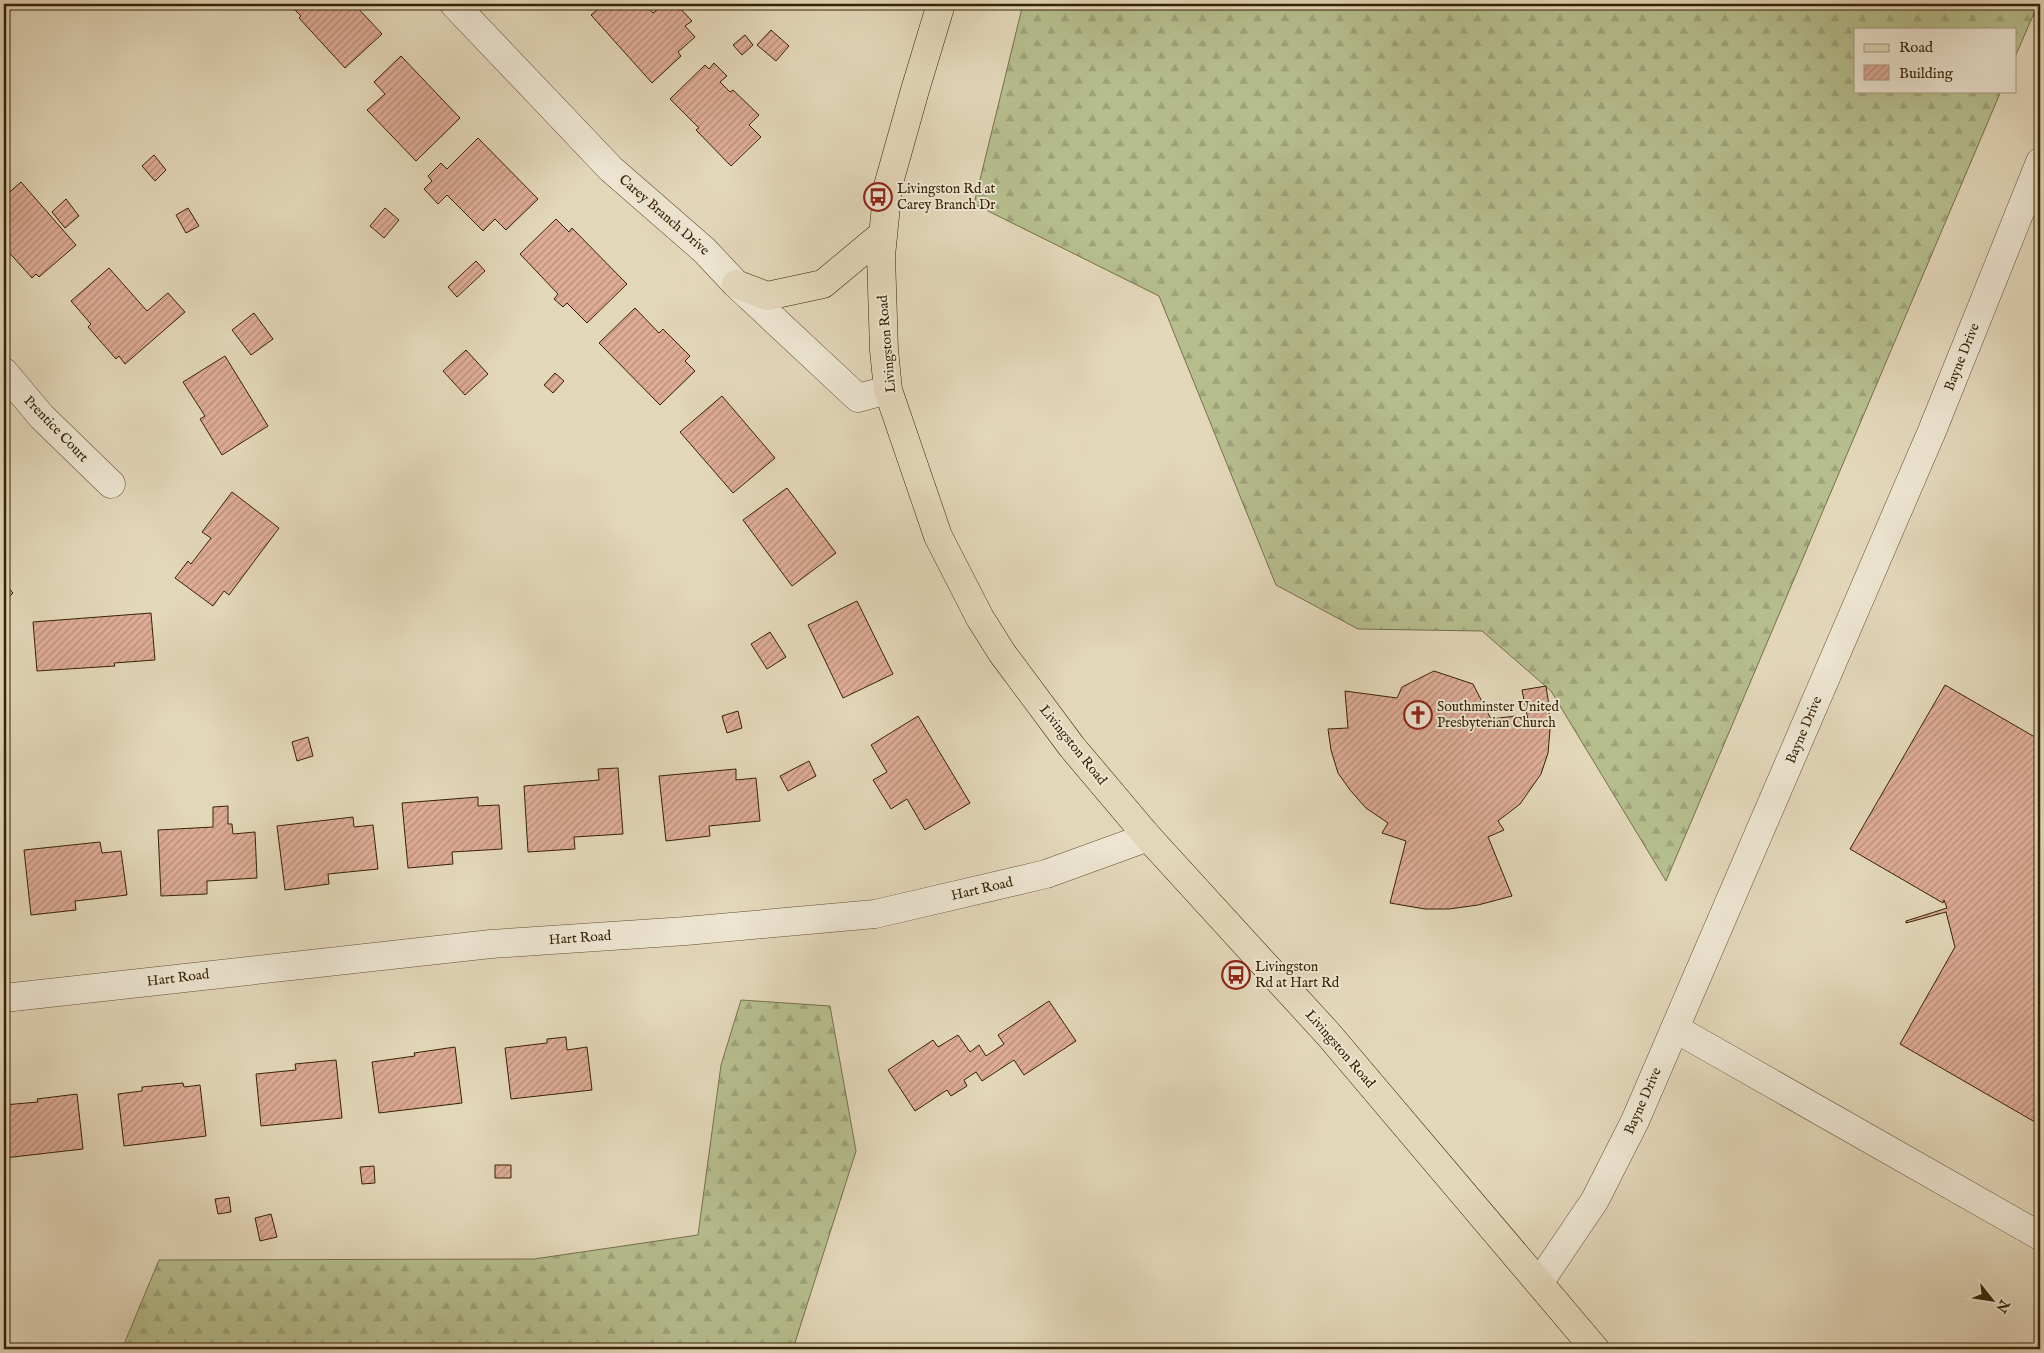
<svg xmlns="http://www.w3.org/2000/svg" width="2044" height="1353" font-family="'IM FELL English',serif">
  <defs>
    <pattern id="forest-firs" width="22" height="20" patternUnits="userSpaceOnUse" patternTransform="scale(1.25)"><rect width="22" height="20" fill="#b6be8e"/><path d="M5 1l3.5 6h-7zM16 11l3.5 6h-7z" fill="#9da379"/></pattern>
    <pattern id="building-hatch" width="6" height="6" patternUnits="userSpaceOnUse" patternTransform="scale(1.25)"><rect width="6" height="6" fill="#deac97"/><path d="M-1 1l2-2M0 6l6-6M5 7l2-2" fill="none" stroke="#b58c79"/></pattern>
  </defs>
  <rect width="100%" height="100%" fill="#e3d7ba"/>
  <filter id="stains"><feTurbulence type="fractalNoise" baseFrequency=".004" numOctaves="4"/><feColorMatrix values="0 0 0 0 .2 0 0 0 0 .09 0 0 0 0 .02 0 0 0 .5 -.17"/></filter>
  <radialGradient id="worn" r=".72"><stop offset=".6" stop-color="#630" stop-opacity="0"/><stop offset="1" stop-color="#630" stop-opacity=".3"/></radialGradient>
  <path fill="url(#forest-firs)" stroke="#767048" d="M1023 4H2038L2015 57V29H1855V91H2001L1666 881 1551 691 1482 631 1358 629 1276 585 1159 296 974 204Z
    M741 1000 830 1006 856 1151 793 1349H122L159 1260 534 1259 698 1235 721 1065Z"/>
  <path fill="url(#building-hatch)" stroke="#362203" d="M289 4H354L382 34 345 68 299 18 301 16Z
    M604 4H645L653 13 664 4H676L692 21 685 26 695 37 678 52 681 56 652 83 591 15Z
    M771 30 789 46 776 61 757 45Z
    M745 35 753 45 742 55 733 45Z
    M401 56 460 118 416 161 367 110 385 94 374 82Z
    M714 63 727 76 720 82 730 92 733 90 759 115 749 125 761 137 731 166 696 130 699 128 670 99 705 65 709 69Z
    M478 138 538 199 506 230 495 219 483 231 447 195 438 204 424 189 432 181 428 176 441 163 447 169Z
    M154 155 166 170 155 181 142 166Z
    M21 182 76 245 39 277 36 274 32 278 6 249 10 245 4 238V197Z
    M66 199 79 216 65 228 52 212Z
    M188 208 199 226 186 233 176 215Z
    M385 208 399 220 384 238 370 226Z
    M556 219 569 232 572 228 627 284 587 323 567 303 563 307 554 299 558 294 520 254Z
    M476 261 485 271 457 297 448 287Z
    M109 268 147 311 168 293 185 312 125 364 119 356 116 359 88 327 91 324 71 301Z
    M635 308 659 333 663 329 690 356 685 361 695 371 660 405 599 343Z
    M254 313 273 339 251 355 232 330Z
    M466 350 488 374 465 395 443 371Z
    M225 356 268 426 222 455 200 419 205 416 183 382Z
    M555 373 564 381 553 393 544 385Z
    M722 396 775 458 733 493 680 432Z
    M787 488 836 553 792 586 743 520Z
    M232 492 279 528 229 595 224 591 213 606 175 578 188 561 191 564 211 538 202 532Z
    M4 583 13 593 4 602Z
    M857 601 893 674 843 698 808 625Z
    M151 613 155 660 114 663 115 666 37 671 33 622Z
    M770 632 786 657 767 669 751 644Z
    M1434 671 1473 684 1491 719 1516 716 1528 720 1522 690 1546 686 1549 706 1550 730 1548 753 1541 774 1520 804 1498 821 1504 830 1488 837 1512 896 1478 905 1449 909H1425L1390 903 1406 841 1382 833 1388 823 1366 808 1350 790 1338 773 1331 750 1328 729 1348 728 1345 691 1397 698 1402 687Z
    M1945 685 2040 740V1125L1900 1044 1955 947 1946 912 1906 923V921L1947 908 1944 900 1943 903 1850 849Z
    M738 711 742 728 727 733 722 716Z
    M918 716 970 803 925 830 907 799 891 809 873 780 887 772 871 745Z
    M308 737 313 756 297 761 292 742Z
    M809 761 816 776 788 791 780 776Z
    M618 768 623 834 574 837 575 849 528 852 524 786 599 780 598 769Z
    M736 769V780L756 778 760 821 709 826 710 836 666 841 659 776Z
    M478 797V806L499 805 502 849 452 852 453 864 408 868 402 803Z
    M228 806V824H232L233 834 255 832 257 878 207 881V894L161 896 158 830 213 827V807Z
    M353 817 354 827 373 825 378 869 328 874 329 884 285 890 277 826Z
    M100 842 102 853 121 851 127 895 75 901 76 910 31 915 24 850Z
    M1049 1001 1076 1041 1024 1075 1014 1060 982 1081 976 1072 964 1080 967 1086 951 1096 947 1090 915 1111 888 1070 933 1040 938 1047 958 1035 970 1052 979 1045 986 1056 1004 1044 998 1035Z
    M566 1037 567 1050 587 1047 592 1090 511 1099 505 1048 547 1043V1039Z
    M455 1047 462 1103 379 1113 372 1062 415 1056 414 1053Z
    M336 1060 342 1118 261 1126 256 1074 296 1070 295 1064Z
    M183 1083 184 1087 200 1085 206 1136 124 1146 118 1094 142 1091V1087Z
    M77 1094 83 1149 4 1158V1105L38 1102 37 1099Z
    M495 1165H511V1178H495Z
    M374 1166 375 1183 362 1184 360 1167Z
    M229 1197 231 1212 218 1214 215 1199Z
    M271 1214 277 1237 260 1241 255 1218Z"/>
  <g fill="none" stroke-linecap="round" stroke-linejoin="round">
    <defs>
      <path id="minor" d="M454 4 611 169 704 250 736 284 858 398 888 390
        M4 372 42 417 111 484
        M4 998 491 944 686 931 875 914 1046 874 1148 837
        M1676 1029 2040 1236
        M1539 1283 1595 1200 1635 1121 1932 431 2040 162"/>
      <path id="major" d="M941 4 915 90 888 186 881 256 884 350 888 390 938 536 980 618 1002 653 1072 747 1148 837 1329 1035 1595 1349
        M736 284 767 296 823 284 883 234"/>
    </defs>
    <use href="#minor" stroke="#614f31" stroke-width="29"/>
    <use href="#major" stroke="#362203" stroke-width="29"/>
    <use href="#minor" stroke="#ede5d2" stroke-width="28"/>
    <use href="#major" stroke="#e3d7ba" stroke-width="28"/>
  </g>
  <defs>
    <symbol id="bus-ring" viewBox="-11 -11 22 22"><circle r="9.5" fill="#ede5d2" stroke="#8f2418" stroke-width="1.5"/><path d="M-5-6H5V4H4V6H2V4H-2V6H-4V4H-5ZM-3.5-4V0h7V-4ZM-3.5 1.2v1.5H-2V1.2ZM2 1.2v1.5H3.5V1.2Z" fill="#8f2418"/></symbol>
    <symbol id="church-ring" viewBox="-11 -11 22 22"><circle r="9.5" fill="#ede5d2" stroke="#8f2418" stroke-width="1.5"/><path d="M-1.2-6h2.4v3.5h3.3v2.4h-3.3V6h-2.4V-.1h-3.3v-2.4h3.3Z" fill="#8f2418"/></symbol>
  </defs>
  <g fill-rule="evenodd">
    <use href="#bus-ring" x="862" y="181" width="32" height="32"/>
    <use href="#church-ring" x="1402" y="699" width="32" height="32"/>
    <use href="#bus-ring" x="1220" y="959" width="32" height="32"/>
  </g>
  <g text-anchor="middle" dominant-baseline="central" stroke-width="4" stroke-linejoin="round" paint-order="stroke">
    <g font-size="14" fill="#362203" stroke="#ede5d2" text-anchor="start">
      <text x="897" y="189">Livingston Rd at<tspan x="897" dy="16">Carey Branch Dr</tspan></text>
      <text x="1437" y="707">Southminster United<tspan x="1437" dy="16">Presbyterian Church</tspan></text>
      <text x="1255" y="967">Livingston<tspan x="1255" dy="16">Rd at Hart Rd</tspan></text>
    </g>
    <g font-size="14" fill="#362203" stroke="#ede5d2">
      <text transform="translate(664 215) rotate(41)">Carey Branch Drive</text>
      <text transform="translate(887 344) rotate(-95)">Livingston Road</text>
      <text transform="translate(1962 357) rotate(-68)">Bayne Drive</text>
      <text transform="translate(56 429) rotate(46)">Prentice Court</text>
      <text transform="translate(1804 730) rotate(-67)">Bayne Drive</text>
      <text transform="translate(1073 745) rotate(51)">Livingston Road</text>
      <text transform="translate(982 889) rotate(-13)">Hart Road</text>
      <text transform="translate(580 938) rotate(-4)">Hart Road</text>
      <text transform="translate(178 978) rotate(-7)">Hart Road</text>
      <text transform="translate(1340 1049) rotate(49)">Livingston Road</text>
      <text transform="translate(1643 1101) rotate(-66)">Bayne Drive</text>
    </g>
  </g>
  <rect width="2044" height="1353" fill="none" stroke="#e3d7ba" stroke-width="20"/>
  <rect x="5" y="5" width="2034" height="1343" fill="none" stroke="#362203" stroke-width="2.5"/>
  <rect x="10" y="10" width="2024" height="1333" fill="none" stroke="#362203"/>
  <rect x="1854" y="28" width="162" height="65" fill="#ede5d2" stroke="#a4977f"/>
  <rect x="1864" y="44" width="25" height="8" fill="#e3d7ba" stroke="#a4977f"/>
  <text x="1899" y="52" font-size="15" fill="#362203">Road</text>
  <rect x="1864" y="65" width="25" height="15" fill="url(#building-hatch)" stroke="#a4977f"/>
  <text x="1899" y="78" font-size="15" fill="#362203">Building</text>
  <g transform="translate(1992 1300) rotate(120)" stroke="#ede5d2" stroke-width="4" paint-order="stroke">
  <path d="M0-4L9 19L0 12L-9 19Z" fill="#362203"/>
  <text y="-8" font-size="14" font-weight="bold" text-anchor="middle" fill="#362203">N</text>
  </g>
  <rect width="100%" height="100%" filter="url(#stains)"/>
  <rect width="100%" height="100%" fill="url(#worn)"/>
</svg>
